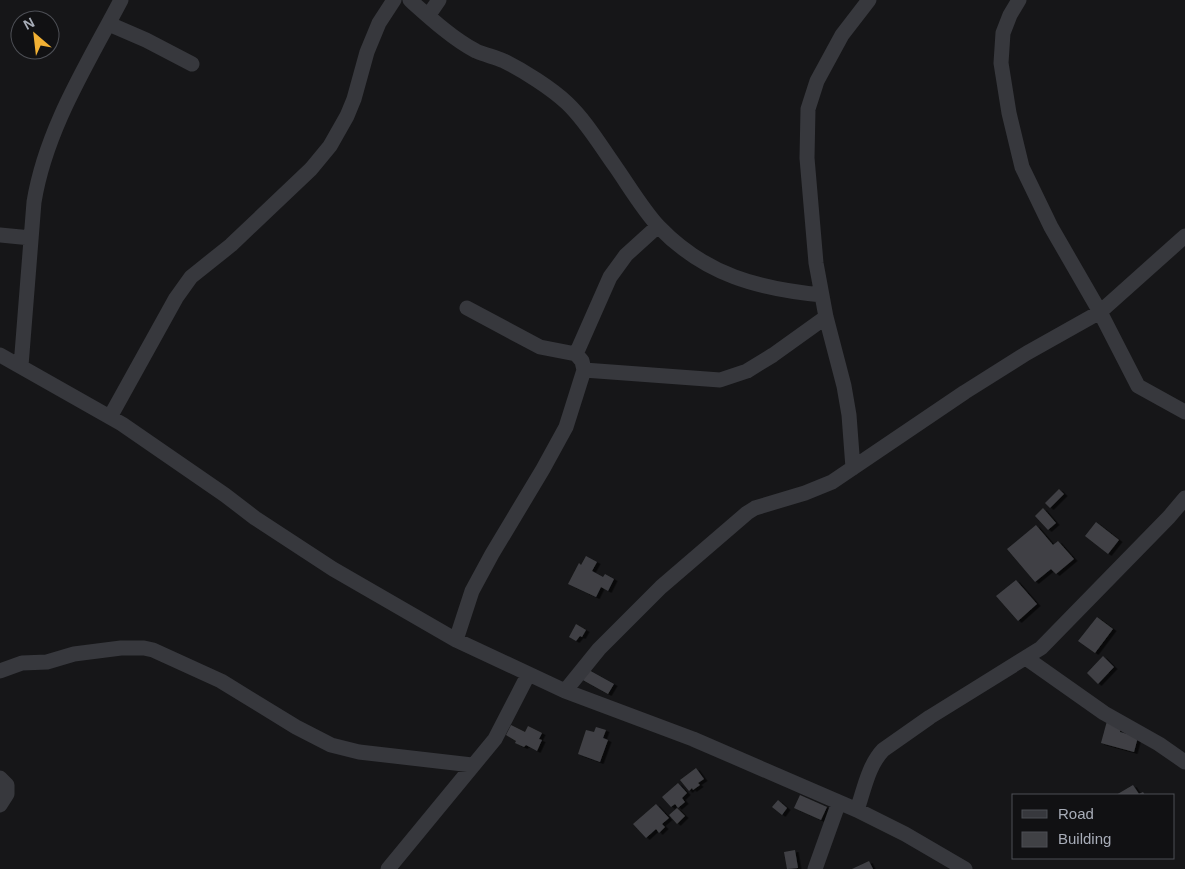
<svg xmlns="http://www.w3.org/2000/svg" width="1185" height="869" font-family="Arial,sans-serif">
  <defs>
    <filter id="shadow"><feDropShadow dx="3.5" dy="2" stdDeviation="0" flood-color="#0009"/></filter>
  </defs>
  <rect width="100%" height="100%" fill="#161618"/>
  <path fill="#404145" filter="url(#shadow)" d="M1059 489 1064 494 1050 508 1045 503Z
    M1043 508 1056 523 1048 530 1035 516Z
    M1096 522 1119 540 1108 554 1085 536Z
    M1036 525 1053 545 1058 541 1074 559 1056 574 1051 569 1035 582 1007 549Z
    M586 556 597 562 592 571 603 577 605 574 614 579 608 591 601 587 596 597 568 584 579 563 581 565Z
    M1016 580 1037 604 1018 621 996 596Z
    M1097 617 1113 629 1095 653 1078 641Z
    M576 624 586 630 582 637 580 636 576 641 569 637Z
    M1103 656 1114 667 1098 684 1087 673Z
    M587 669 614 684 608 694 581 679Z
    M1107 721 1121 725 1120 732 1138 737 1134 752 1101 743Z
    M511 725 525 732 528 726 542 733 539 739 542 740 537 751 526 745 524 747 515 743 516 741 506 735Z
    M596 727 606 730 603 738 608 740 600 762 578 754 586 730 594 732Z
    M696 768 704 779 698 783 700 785 693 790 692 788 689 791 680 780Z
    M678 783 687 793 682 798 685 802 678 808 675 804 671 807 662 797Z
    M1133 785 1139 794 1143 792 1145 795H1116Z
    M800 795 827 807 821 820 794 808Z
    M778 800 787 808 782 815 772 807Z
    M656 804 669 818 662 824 665 827 659 833 656 829 646 838 633 824Z
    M677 808 685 816 677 824 669 815Z
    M795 850 798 868 787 869 784 852Z
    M869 861 873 869H852Z"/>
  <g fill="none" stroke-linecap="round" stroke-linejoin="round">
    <path stroke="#37383d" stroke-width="15" d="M410 0C429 17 453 39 476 51 485 55 495 57 504 61 524 71 551 88 567 103 586 121 600 145 615 166 629 186 643 210 659 227 705 275 759 289 822 295
      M1019 0 1010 15 1003 33 1001 63 1009 113 1022 167 1051 227 1100 312 1138 386 1185 412
      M428 16 439 0
      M109 24 146 40 192 64
      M0 235 31 238
      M576 354 610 277 626 255 658 226
      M0 355 122 424 225 495 255 518 333 569 456 640 565 691 693 739 857 810 905 834 965 869
      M21 366 34 202C46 129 87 65 121 0
      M584 370 720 380 747 371 773 355 826 317
      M110 417 176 298 191 277 231 245 311 169 330 146 347 116 354 99 367 52 379 23 394 0
      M853 468 849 415 844 386 826 317 816 263 807 158 808 109 817 81 842 35 869 0
      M456 640 472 591 492 554 543 469 566 427 584 370 582 361 576 354 540 347 467 308
      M1026 658 1104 713 1159 744 1185 762
      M0 671 22 663 47 662 74 654 121 648H144L153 650 221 681 296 727 331 745 359 752 472 765
      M565 691 599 649 661 587 747 513 755 508 805 493 832 482 965 392 1027 353 1100 312 1185 236
      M0 778 7 785V794L0 805
      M857 810C864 790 868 766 883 750L930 717 1041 648 1169 517 1185 498
      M388 869 495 739 528 675
      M815 869 839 802"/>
  </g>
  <rect x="1012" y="794" width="162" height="65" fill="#111113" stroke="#4d4f55"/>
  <rect x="1022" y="810" width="25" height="8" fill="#37383d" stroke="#4d4f55"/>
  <text x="1058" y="819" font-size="15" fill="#a8adb8">Road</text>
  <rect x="1022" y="832" width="25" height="15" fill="#404145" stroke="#4d4f55"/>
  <text x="1058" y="844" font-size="15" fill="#a8adb8">Building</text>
  <g transform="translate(35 35) rotate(332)"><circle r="24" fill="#111113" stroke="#4d4f55"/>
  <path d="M0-4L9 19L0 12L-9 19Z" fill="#f2b134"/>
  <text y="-8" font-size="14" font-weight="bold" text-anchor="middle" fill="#a8adb8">N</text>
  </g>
</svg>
